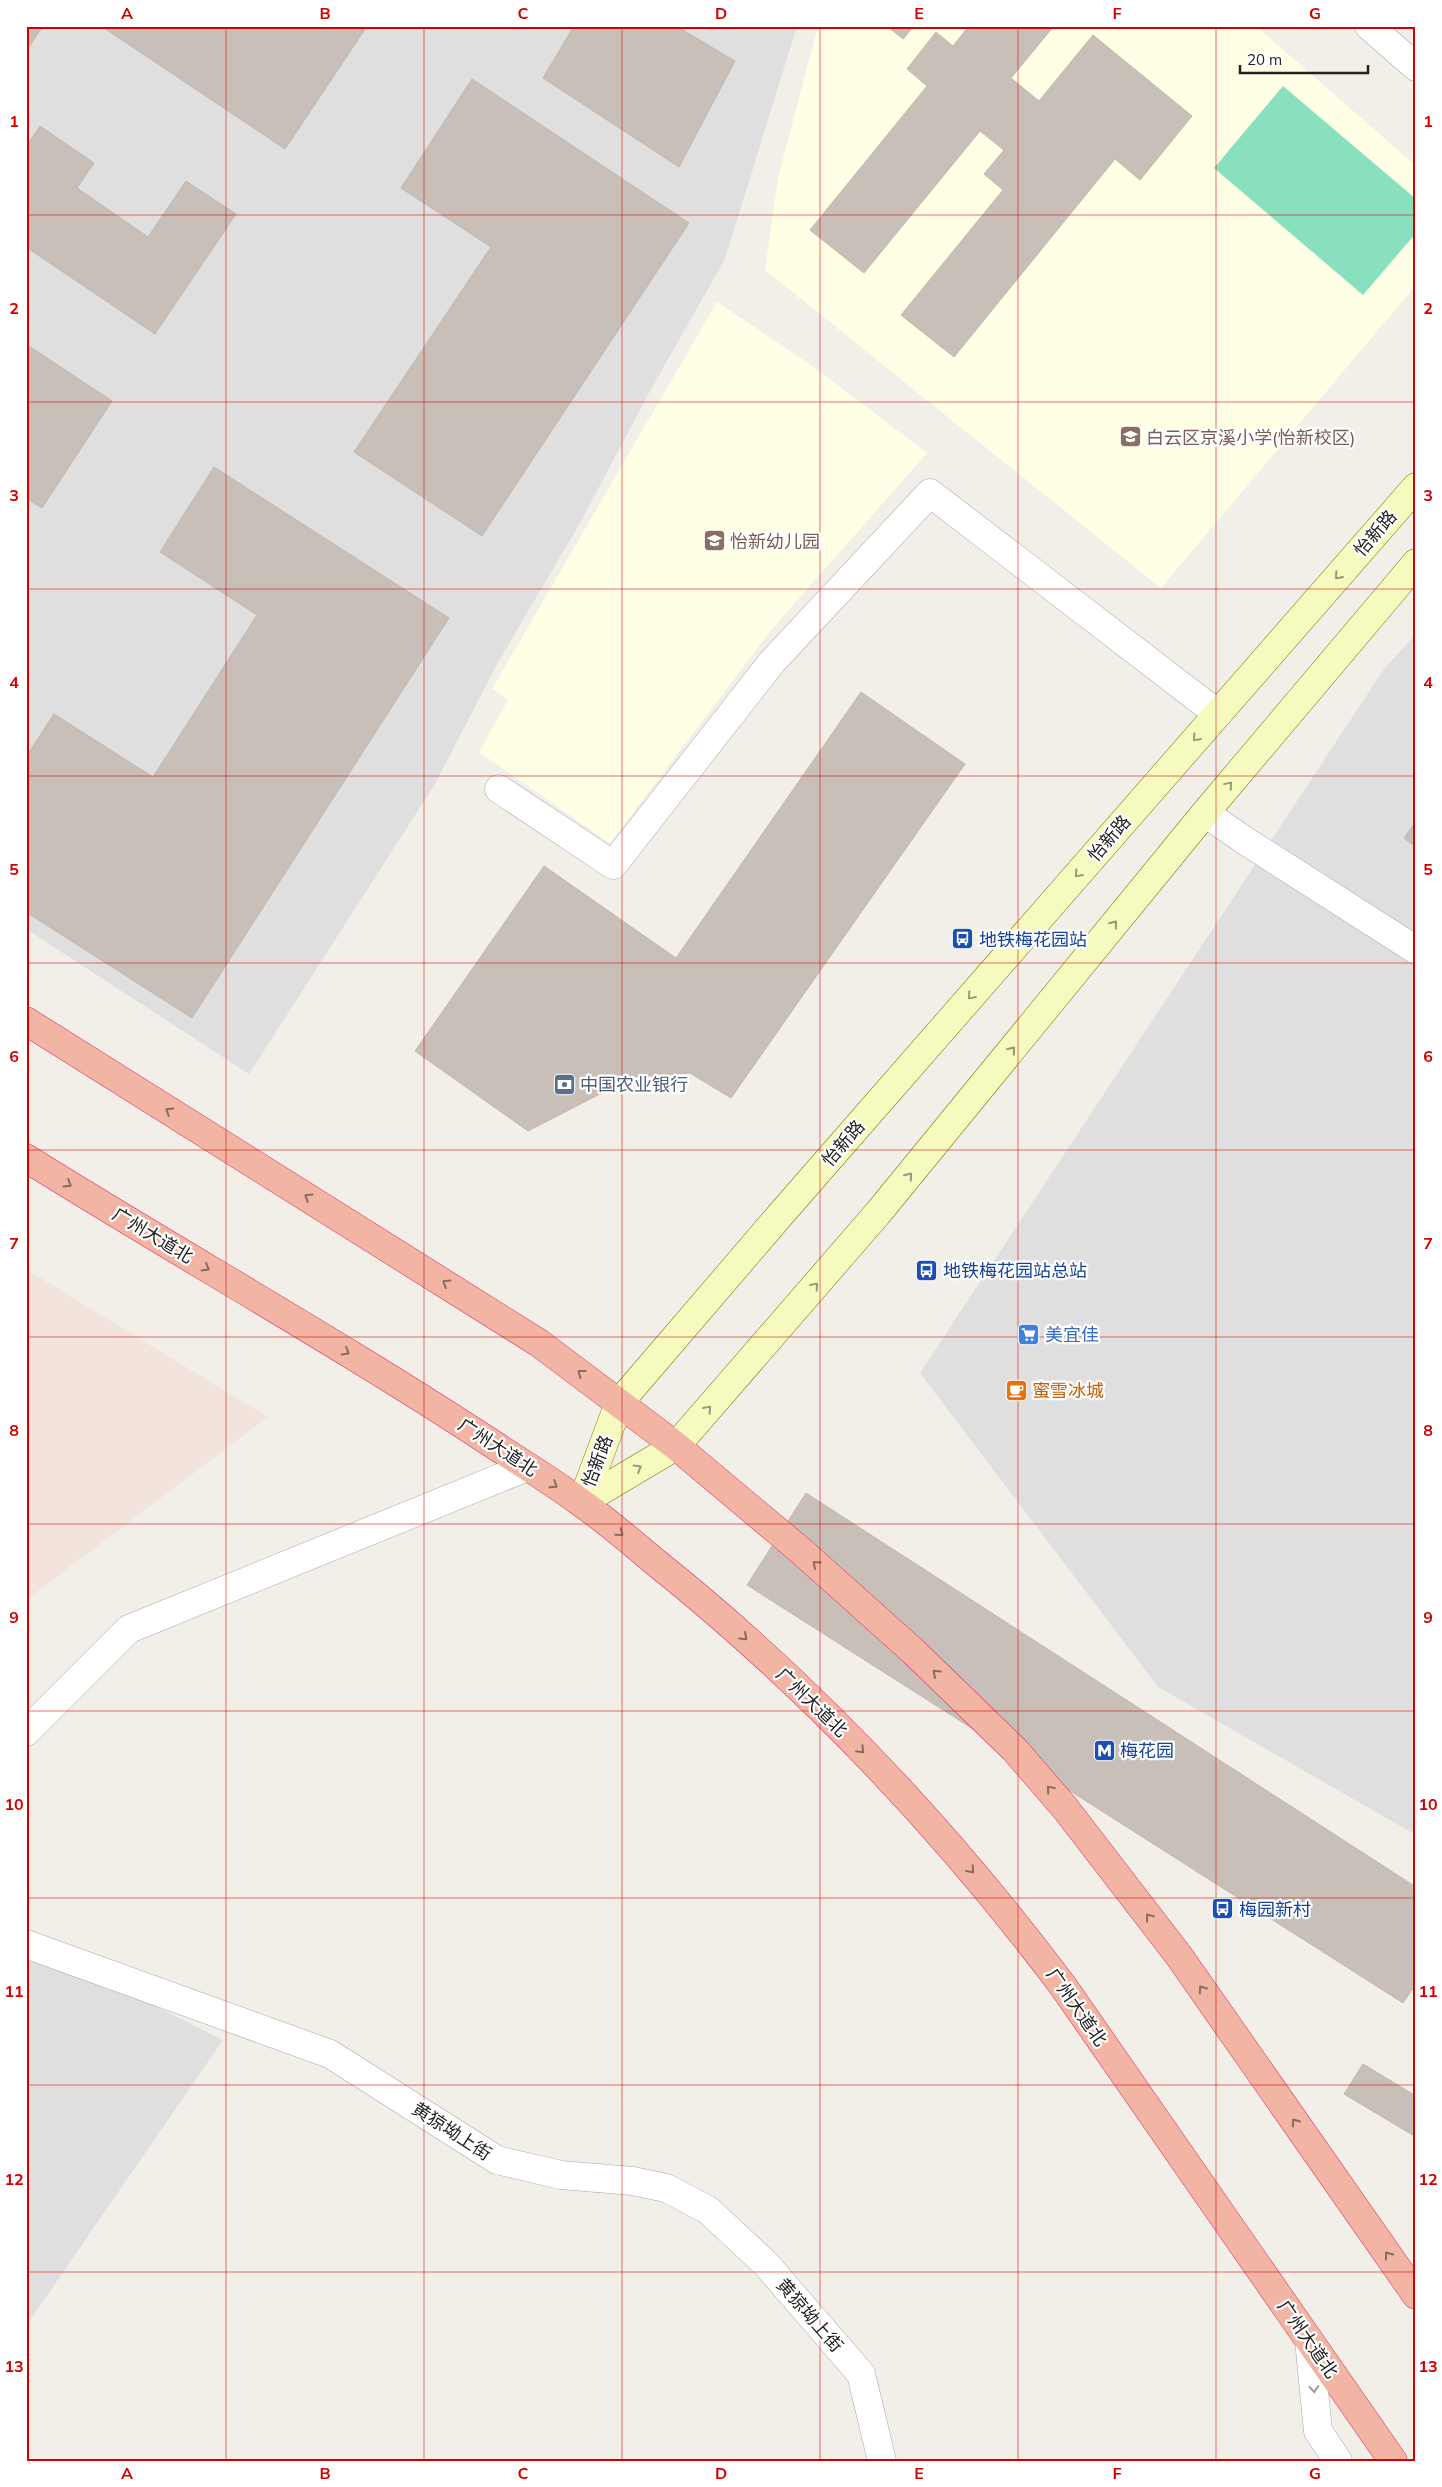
<svg xmlns="http://www.w3.org/2000/svg" width="1442" height="2487" font-family="Mulish,'Noto Sans SC',sans-serif">
  <rect width="100%" height="100%" fill="#f2efe9"/>
  <path fill="#e0dfdf" d="M26 26H797L725 259 650 391 580 523 497 664 435 784 249 1074 26 929Z
    M1416 634V1835L1158 1687 920 1373 1384 669Z
    M26 1941 223 2040 26 2326Z"/>
  <path fill="#ffffe5" d="M818 26H1256L1416 166V285L1161 588 765 270 778 178Z
    M717 302 808 363 927 453 772 629 610 843 479 752 508 700 492 689Z"/>
  <path fill="#f3e3dd" d="M26 1269 268 1417 26 1600Z"/>
  <path fill="#88e0be" d="M1283 86 1416 199V233L1363 295 1214 168Z"/>
  <path fill="#c7bfb8" stroke="#c4b6ab" d="M26 26H43L26 51Z
    M101 26H367L285 149Z
    M574 26H676L735 61 679 167 543 78Z
    M887 26H914L903 39Z
    M969 26H1054L1011 78 1039 101 1093 35 1192 116 1140 180 1115 159 954 357 901 315 1003 190 984 174 1004 150 980 131 864 273 810 230 927 86 907 69 936 32 953 46Z
    M472 79 689 223 482 536 354 452 491 247 401 188Z
    M40 126 94 163 77 188 148 237 186 181 236 214 155 334 26 247V147Z
    M26 344 112 401 42 508 26 498Z
    M214 467 449 618 192 1018 26 912V757L54 714 153 777 257 615 160 552Z
    M861 692 965 764 731 1098 690 1073 633 1077 528 1131 415 1051 544 866 676 958Z
    M1416 821V847L1404 838Z
    M806 1493 1416 1887V1984L1403 2003 747 1585Z
    M1363 2064 1416 2096V2137L1344 2094Z"/>
  <g fill="none" stroke-linecap="round" stroke-linejoin="round">
    <defs>
      <path id="minor" d="M1369 26 1416 67
        M499 789 613 865 772 662 930 493 1218 714
        M1205 813 1244 840 1416 950
        M26 1732 129 1629 527 1467
        M26 1944 330 2054 497 2160 561 2175 633 2181 666 2188 708 2210 766 2264 861 2374 882 2461"/>
      <path id="tertiary" d="M1309 2340 1318 2431 1338 2461"/>
      <path id="secondary" d="M582 1502 619 1403 781 1214 1416 487
        M582 1502 676 1446 878 1213 1205 813 1416 563"/>
      <path id="trunk" d="M26 1021 539 1343 676 1446 800 1550 914 1652 1015 1750 1065 1808 1179 1956 1416 2295
        M26 1158C178 1253 335 1341 485 1439 517 1460 550 1480 580 1502 606 1520 630 1541 654 1561 808 1684 945 1829 1063 1986L1393 2461"/>
    </defs>
    <use href="#minor" stroke="#a9a9a9" stroke-width="29"/>
    <use href="#tertiary" stroke="#a9a9a9" stroke-width="29"/>
    <use href="#secondary" stroke="#707d05" stroke-width="29"/>
    <use href="#trunk" stroke="#dc2a67" stroke-width="29"/>
    <use href="#minor" stroke="#fff" stroke-width="28"/>
    <use href="#tertiary" stroke="#fff" stroke-width="28"/>
    <use href="#secondary" stroke="#f7fabf" stroke-width="28"/>
    <use href="#trunk" stroke="#f2b4a3" stroke-width="28"/>
  </g>
  <defs><path id="oneway-chevron" d="M-2-3.5L2.5 0L-2 3.5" fill="none" stroke-width="1.6" stroke-linecap="round" stroke-linejoin="round" transform="scale(1.25)"/></defs>
  <g stroke="#979978">
    <use href="#oneway-chevron" transform="translate(1338 576) rotate(131)"/>
    <use href="#oneway-chevron" transform="translate(1196 738) rotate(131)"/>
    <use href="#oneway-chevron" transform="translate(1229 785) rotate(-50)"/>
    <use href="#oneway-chevron" transform="translate(1078 874) rotate(131)"/>
    <use href="#oneway-chevron" transform="translate(1114 924) rotate(-51)"/>
    <use href="#oneway-chevron" transform="translate(971 996) rotate(131)"/>
    <use href="#oneway-chevron" transform="translate(1012 1050) rotate(-51)"/>
    <use href="#oneway-chevron" transform="translate(909 1176) rotate(-51)"/>
    <use href="#oneway-chevron" transform="translate(815 1286) rotate(-49)"/>
    <use href="#oneway-chevron" transform="translate(708 1409) rotate(-49)"/>
    <use href="#oneway-chevron" transform="translate(638 1468) rotate(-31)"/>
  </g>
  <g stroke="#8a6b62">
    <use href="#oneway-chevron" transform="translate(169 1111) rotate(-148)"/>
    <use href="#oneway-chevron" transform="translate(68 1184) rotate(32)"/>
    <use href="#oneway-chevron" transform="translate(308 1197) rotate(-148)"/>
    <use href="#oneway-chevron" transform="translate(206 1268) rotate(31)"/>
    <use href="#oneway-chevron" transform="translate(446 1283) rotate(-148)"/>
    <use href="#oneway-chevron" transform="translate(346 1352) rotate(31)"/>
    <use href="#oneway-chevron" transform="translate(581 1373) rotate(-143)"/>
    <use href="#oneway-chevron" transform="translate(554 1485) rotate(33)"/>
    <use href="#oneway-chevron" transform="translate(620 1533) rotate(39)"/>
    <use href="#oneway-chevron" transform="translate(816 1564) rotate(-138)"/>
    <use href="#oneway-chevron" transform="translate(744 1637) rotate(43)"/>
    <use href="#oneway-chevron" transform="translate(936 1673) rotate(-137)"/>
    <use href="#oneway-chevron" transform="translate(861 1750) rotate(46)"/>
    <use href="#oneway-chevron" transform="translate(1050 1789) rotate(-130)"/>
    <use href="#oneway-chevron" transform="translate(971 1870) rotate(49)"/>
    <use href="#oneway-chevron" transform="translate(1149 1917) rotate(-127)"/>
    <use href="#oneway-chevron" transform="translate(1202 1989) rotate(-125)"/>
    <use href="#oneway-chevron" transform="translate(1295 2122) rotate(-125)"/>
    <use href="#oneway-chevron" transform="translate(1388 2255) rotate(-125)"/>
  </g>
  <use stroke="#9c9c9c" href="#oneway-chevron" transform="translate(1314 2389) rotate(85)"/>
  <path fill="none" stroke="#d40000" stroke-width="1" stroke-opacity="0.55" d="M226 26V2461M424 26V2461M622 26V2461M820 26V2461M1018 26V2461M1216 26V2461M26 215H1416M26 402H1416M26 589H1416M26 776H1416M26 963H1416M26 1150H1416M26 1337H1416M26 1524H1416M26 1711H1416M26 1898H1416M26 2085H1416M26 2272H1416"/>
  <defs>
    <symbol id="school-square" viewBox="-11 -11 22 22"><rect x="-9" y="-9" width="18" height="18" rx="4" fill="#8d6e63" stroke="#fff"/><path d="M0-5L7-2L0 1L-7-2ZM-4 1L0 2.5L4 1V4Q0 6-4 4Z" fill="#fff"/></symbol>
    <symbol id="bus-square" viewBox="-11 -11 22 22"><rect x="-9" y="-9" width="18" height="18" rx="4" fill="#1a4fb4" stroke="#fff"/><path d="M-5-6H5V4H4V6H2V4H-2V6H-4V4H-5ZM-3.5-4V0h7V-4ZM-3.5 1.2v1.5H-2V1.2ZM2 1.2v1.5H3.5V1.2Z" fill="#fff"/></symbol>
    <symbol id="bank-square" viewBox="-11 -11 22 22"><rect x="-9" y="-9" width="18" height="18" rx="4" fill="#5c6f8a" stroke="#fff"/><path d="M-6-4H6V4H-6ZM0-2.3a2.3 2.3 0 1 0 0 4.6a2.3 2.3 0 1 0 0-4.6Z" fill="#fff"/></symbol>
    <symbol id="supermarket-square" viewBox="-11 -11 22 22"><rect x="-9" y="-9" width="18" height="18" rx="4" fill="#3f7fe0" stroke="#fff"/><path d="M-6-5.5h2.5l.6 2H6L4.5 2H-2.5L-4.4-4H-6ZM-1.5 3.2a1.3 1.3 0 1 0 .1 0ZM3 3.2a1.3 1.3 0 1 0 .1 0Z" fill="#fff"/></symbol>
    <symbol id="cafe-square" viewBox="-11 -11 22 22"><rect x="-9" y="-9" width="18" height="18" rx="4" fill="#e8710a" stroke="#fff"/><path d="M-5.5-4.5H6V0H3Q3 3.5 0 3.5H-2.5Q-5.5 3.5-5.5 0ZM3-3.2v2h1.7v-2ZM-6 4.5H4V6H-6Z" fill="#fff"/></symbol>
    <symbol id="metro-square" viewBox="-11 -11 22 22"><rect x="-9" y="-9" width="18" height="18" rx="4" fill="#1a4fb4" stroke="#fff"/><path d="M-5.5 5V-5H-3L0 0L3-5H5.5V5H3V-.5L0 4L-3-.5V5Z" fill="#fff"/></symbol>
  </defs>
  <g fill-rule="evenodd">
    <use href="#school-square" x="1118" y="424" width="25" height="25"/>
    <use href="#school-square" x="702" y="528" width="25" height="25"/>
    <use href="#bus-square" x="950" y="926" width="25" height="25"/>
    <use href="#bank-square" x="552" y="1072" width="25" height="25"/>
    <use href="#bus-square" x="914" y="1258" width="25" height="25"/>
    <use href="#supermarket-square" x="1016" y="1322" width="25" height="25"/>
    <use href="#cafe-square" x="1004" y="1378" width="25" height="25"/>
    <use href="#metro-square" x="1092" y="1738" width="25" height="25"/>
    <use href="#bus-square" x="1210" y="1896" width="25" height="25"/>
  </g>
  <g text-anchor="middle" dominant-baseline="central" stroke-width="4.5" stroke-linejoin="round" paint-order="stroke">
    <g font-size="18" fill="#785e54" stroke="#fff" text-anchor="start">
      <text x="1146" y="437">白云区京溪小学(怡新校区)</text>
      <text x="730" y="541">怡新幼儿园</text>
    </g>
    <g font-size="18" fill="#222" stroke="#fff">
      <text transform="translate(1375 533) rotate(-49)">怡新路</text>
      <text transform="translate(1109 838) rotate(-49)">怡新路</text>
      <text transform="translate(843 1143) rotate(-49)">怡新路</text>
      <text transform="translate(153 1235) rotate(31)">广州大道北</text>
      <text transform="translate(498 1447) rotate(33)">广州大道北</text>
      <text transform="translate(597 1461) rotate(-69)">怡新路</text>
      <text transform="translate(812 1702) rotate(44)">广州大道北</text>
      <text transform="translate(1077 2007) rotate(55)">广州大道北</text>
      <text transform="translate(452 2131) rotate(33)">黄猄坳上街</text>
      <text transform="translate(810 2315) rotate(49)">黄猄坳上街</text>
      <text transform="translate(1308 2339) rotate(55)">广州大道北</text>
    </g>
    <g font-size="18" fill="#164399" stroke="#fff" text-anchor="start">
      <text x="979" y="939">地铁梅花园站</text>
      <text x="943" y="1270">地铁梅花园站总站</text>
      <text x="1120" y="1750">梅花园</text>
      <text x="1239" y="1909">梅园新村</text>
    </g>
    <g font-size="18" fill="#4e5e75" stroke="#fff" text-anchor="start">
      <text x="580" y="1084">中国农业银行</text>
    </g>
    <g font-size="18" fill="#366cbe" stroke="#fff" text-anchor="start">
      <text x="1045" y="1334">美宜佳</text>
    </g>
    <g font-size="18" fill="#c56008" stroke="#fff" text-anchor="start">
      <text x="1032" y="1390">蜜雪冰城</text>
    </g>
  </g>
  <rect width="1442" height="2487" fill="none" stroke="#ffffff" stroke-width="55"/>
  <path d="M1240 65v8h128v-8" fill="none" stroke="#222222" stroke-width="2.5"/>
  <text x="1247" y="65" font-size="15" fill="#222222" stroke="#ffffff" stroke-width="4" paint-order="stroke">20 m</text>
  <rect x="28" y="28" width="1386" height="2432" fill="none" stroke="#d40000" stroke-width="2"/>
  <g font-size="16" text-anchor="middle" font-weight="bold" fill="#d40000">
    <text x="127" y="19">A</text>
    <text x="325" y="19">B</text>
    <text x="523" y="19">C</text>
    <text x="721" y="19">D</text>
    <text x="919" y="19">E</text>
    <text x="1117" y="19">F</text>
    <text x="1315" y="19">G</text>
    <text x="14" y="127">1</text>
    <text x="1428" y="127">1</text>
    <text x="14" y="314">2</text>
    <text x="1428" y="314">2</text>
    <text x="14" y="501">3</text>
    <text x="1428" y="501">3</text>
    <text x="14" y="688">4</text>
    <text x="1428" y="688">4</text>
    <text x="14" y="875">5</text>
    <text x="1428" y="875">5</text>
    <text x="14" y="1062">6</text>
    <text x="1428" y="1062">6</text>
    <text x="14" y="1249">7</text>
    <text x="1428" y="1249">7</text>
    <text x="14" y="1436">8</text>
    <text x="1428" y="1436">8</text>
    <text x="14" y="1623">9</text>
    <text x="1428" y="1623">9</text>
    <text x="14" y="1810">10</text>
    <text x="1428" y="1810">10</text>
    <text x="14" y="1997">11</text>
    <text x="1428" y="1997">11</text>
    <text x="14" y="2185">12</text>
    <text x="1428" y="2185">12</text>
    <text x="14" y="2372">13</text>
    <text x="1428" y="2372">13</text>
    <text x="127" y="2479">A</text>
    <text x="325" y="2479">B</text>
    <text x="523" y="2479">C</text>
    <text x="721" y="2479">D</text>
    <text x="919" y="2479">E</text>
    <text x="1117" y="2479">F</text>
    <text x="1315" y="2479">G</text>
  </g>
</svg>
